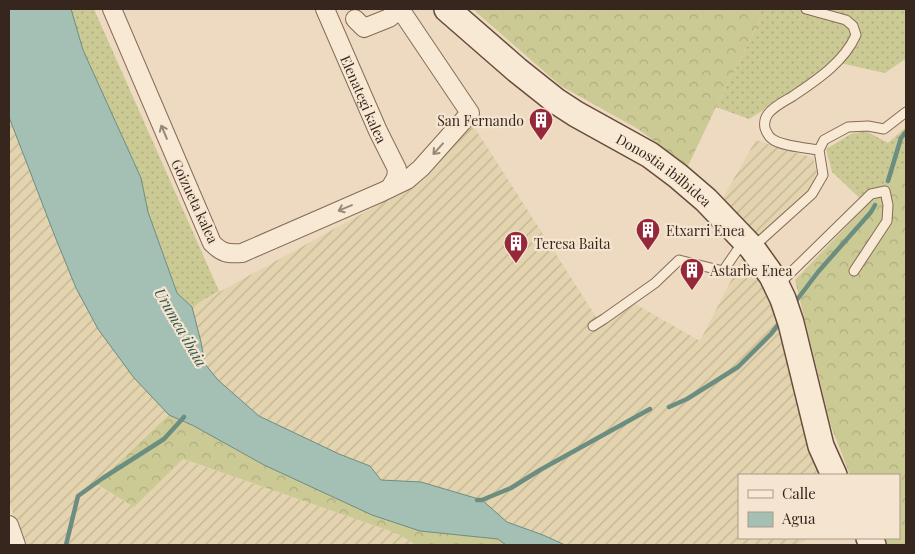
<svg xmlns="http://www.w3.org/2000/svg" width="915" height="554" font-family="'Playfair Display',serif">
  <defs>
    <pattern id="farmland-furrows" width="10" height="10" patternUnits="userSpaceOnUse" patternTransform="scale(1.25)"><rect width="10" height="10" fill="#e3d3ae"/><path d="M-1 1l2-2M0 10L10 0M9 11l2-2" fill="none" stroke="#c3b595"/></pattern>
    <pattern id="grass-dots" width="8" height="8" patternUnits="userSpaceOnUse" patternTransform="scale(1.25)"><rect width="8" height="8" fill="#cbca95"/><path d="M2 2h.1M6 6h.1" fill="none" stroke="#afad80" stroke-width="1.8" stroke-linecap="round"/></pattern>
    <pattern id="forest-crowns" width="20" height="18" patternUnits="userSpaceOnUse" patternTransform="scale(1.25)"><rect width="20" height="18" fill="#cbca95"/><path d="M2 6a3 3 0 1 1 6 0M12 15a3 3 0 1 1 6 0" fill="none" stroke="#afad80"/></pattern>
  </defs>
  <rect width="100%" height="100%" fill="#eedac1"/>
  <path fill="url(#farmland-furrows)" d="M9 117 54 234 76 288 134 378 169 415 96 485 134 507 182 459 396 533 416 545H24L9 502Z
    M469 119 602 326 635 304 700 341 745 253 777 309 823 475H739V538H811L797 545H565L543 535 507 522 482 500 421 482 381 480 370 466 339 454 259 416 218 380 205 364 201 342 192 307 407 189Z
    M756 140 813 158 817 172 810 189 758 237 723 198Z"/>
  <path fill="url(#grass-dots)" d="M71 9H94L219 291 192 307 177 293 148 212 141 178 83 50Z
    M752 9H906V62L904 60 885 73 840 63 749 119 716 107 760 20Z
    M906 127V168L867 205 832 172 826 149 851 134 866 131 888 143Z"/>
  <path fill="url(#forest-crowns)" d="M474 9H752L760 20 716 107 688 166 638 129 561 86 477 13Z
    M906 168V545H885L881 538H899V475H850L831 426 795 280 867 205Z
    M169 415 420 531 498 539 506 545H416L396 533 183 459 134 507 96 484Z"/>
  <path fill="#a4c0b4" stroke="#6b8e80" d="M9 9H71L83 50 141 178 148 212 177 293 192 307 201 342 205 364 218 380 259 416 339 454 370 466 381 480 421 482 482 500 507 522 543 535 565 545H506L498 539 420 531 372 515 264 465 194 426 169 415 134 378 98 329 76 288 54 234 9 117Z"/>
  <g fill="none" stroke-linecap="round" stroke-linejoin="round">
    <path stroke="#6b8e80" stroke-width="4.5" d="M888 181 901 138 906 132
      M796 301 818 272 871 212 875 205
      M669 407 687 399 738 367 771 334 778 325
      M477 500H482L511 488 540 470 650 409
      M66 545 78 496 103 478 164 439 184 417"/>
    <defs>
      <path id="lane" d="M806 9 846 20 853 26 856 35C844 62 817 80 793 96 785 101 774 106 768 114 765 118 764 123 765 128 766 131 769 137 771 138 779 146 807 148 819 150
        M752 248 812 194 823 175 819 150 824 140 848 127 868 126 884 129 906 112
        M779 284 871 194 885 191 888 205 887 221 854 271
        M593 326 604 319 655 283 679 260 723 271 743 242"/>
      <g id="street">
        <path d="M112 9 212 243C222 253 227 254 242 253L382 192 407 180 421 168 470 113 400 9"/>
        <path id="s1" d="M325 9 378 131 397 169 396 178 390 188"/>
        <path d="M355 19 364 28 389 18 400 9"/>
        <path d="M9 525 16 545"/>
      </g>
      <g id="secondary">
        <path id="s2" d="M447 9 517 70 556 101 576 114 650 155 678 176 706 200 752 248 772 276 783 299 791 323 821 446 834 475"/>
        <path d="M869 538 873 545"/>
      </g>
    </defs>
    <use href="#lane" stroke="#876b59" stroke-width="11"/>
    <use href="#street" stroke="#876b59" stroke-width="20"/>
    <use href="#secondary" stroke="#694c3c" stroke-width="28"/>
    <use href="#lane" stroke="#f8e9d4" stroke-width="9"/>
    <use href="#street" stroke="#f8e9d4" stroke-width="18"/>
    <use href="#secondary" stroke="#f8e9d4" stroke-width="25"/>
  </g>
  <defs><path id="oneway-shaft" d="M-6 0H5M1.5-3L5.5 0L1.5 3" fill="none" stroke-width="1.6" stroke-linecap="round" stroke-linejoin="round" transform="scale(1.25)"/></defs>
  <g stroke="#988878">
    <use href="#oneway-shaft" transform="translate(164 132) rotate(-113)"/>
    <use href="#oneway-shaft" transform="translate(438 149) rotate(132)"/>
    <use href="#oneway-shaft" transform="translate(345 208) rotate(157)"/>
  </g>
  <defs>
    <symbol id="building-pin" viewBox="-11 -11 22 30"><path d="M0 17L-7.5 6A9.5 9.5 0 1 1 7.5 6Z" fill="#952939" stroke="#f5e5d0"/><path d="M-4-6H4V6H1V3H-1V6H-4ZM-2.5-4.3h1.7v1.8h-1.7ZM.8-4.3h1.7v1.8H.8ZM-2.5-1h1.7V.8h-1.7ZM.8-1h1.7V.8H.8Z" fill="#fff"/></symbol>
  </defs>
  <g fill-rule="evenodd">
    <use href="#building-pin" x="527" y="106" width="28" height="38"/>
    <use href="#building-pin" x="634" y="216" width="28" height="38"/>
    <use href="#building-pin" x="502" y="229" width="28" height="38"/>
    <use href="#building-pin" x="678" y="256" width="28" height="38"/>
  </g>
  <g text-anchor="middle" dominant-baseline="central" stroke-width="4.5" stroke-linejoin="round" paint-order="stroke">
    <g font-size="14" fill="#37261d" stroke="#f5e5d0">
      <text stroke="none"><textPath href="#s1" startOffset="98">Elenategi kalea</textPath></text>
      <text stroke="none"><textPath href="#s2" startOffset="271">Donostia ibilbidea</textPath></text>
      <text transform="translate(195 201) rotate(65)">Goizueta kalea</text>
    </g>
    <g font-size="14" fill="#37261d" stroke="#f5e5d0" text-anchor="start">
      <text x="524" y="120" text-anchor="end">San Fernando</text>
      <text x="666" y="230">Etxarri Enea</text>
      <text x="534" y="243">Teresa Baita</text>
      <text x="710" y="270">Astarbe Enea</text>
    </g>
    <g font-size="15" font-style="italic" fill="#2c564e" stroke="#f5e5d0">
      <text transform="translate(181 327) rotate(60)">Urumea ibaia</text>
    </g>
  </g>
  <rect width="915" height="554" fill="none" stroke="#37261d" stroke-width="20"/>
  <rect x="738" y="474" width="162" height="65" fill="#f5e5d0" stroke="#a99988"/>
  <rect x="748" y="490" width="25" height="8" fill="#f8e9d4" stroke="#a99988"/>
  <text x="782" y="499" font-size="15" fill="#37261d">Calle</text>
  <rect x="748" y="512" width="25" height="15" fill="#a4c0b4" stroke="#a99988"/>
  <text x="782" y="524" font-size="15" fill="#37261d">Agua</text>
</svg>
